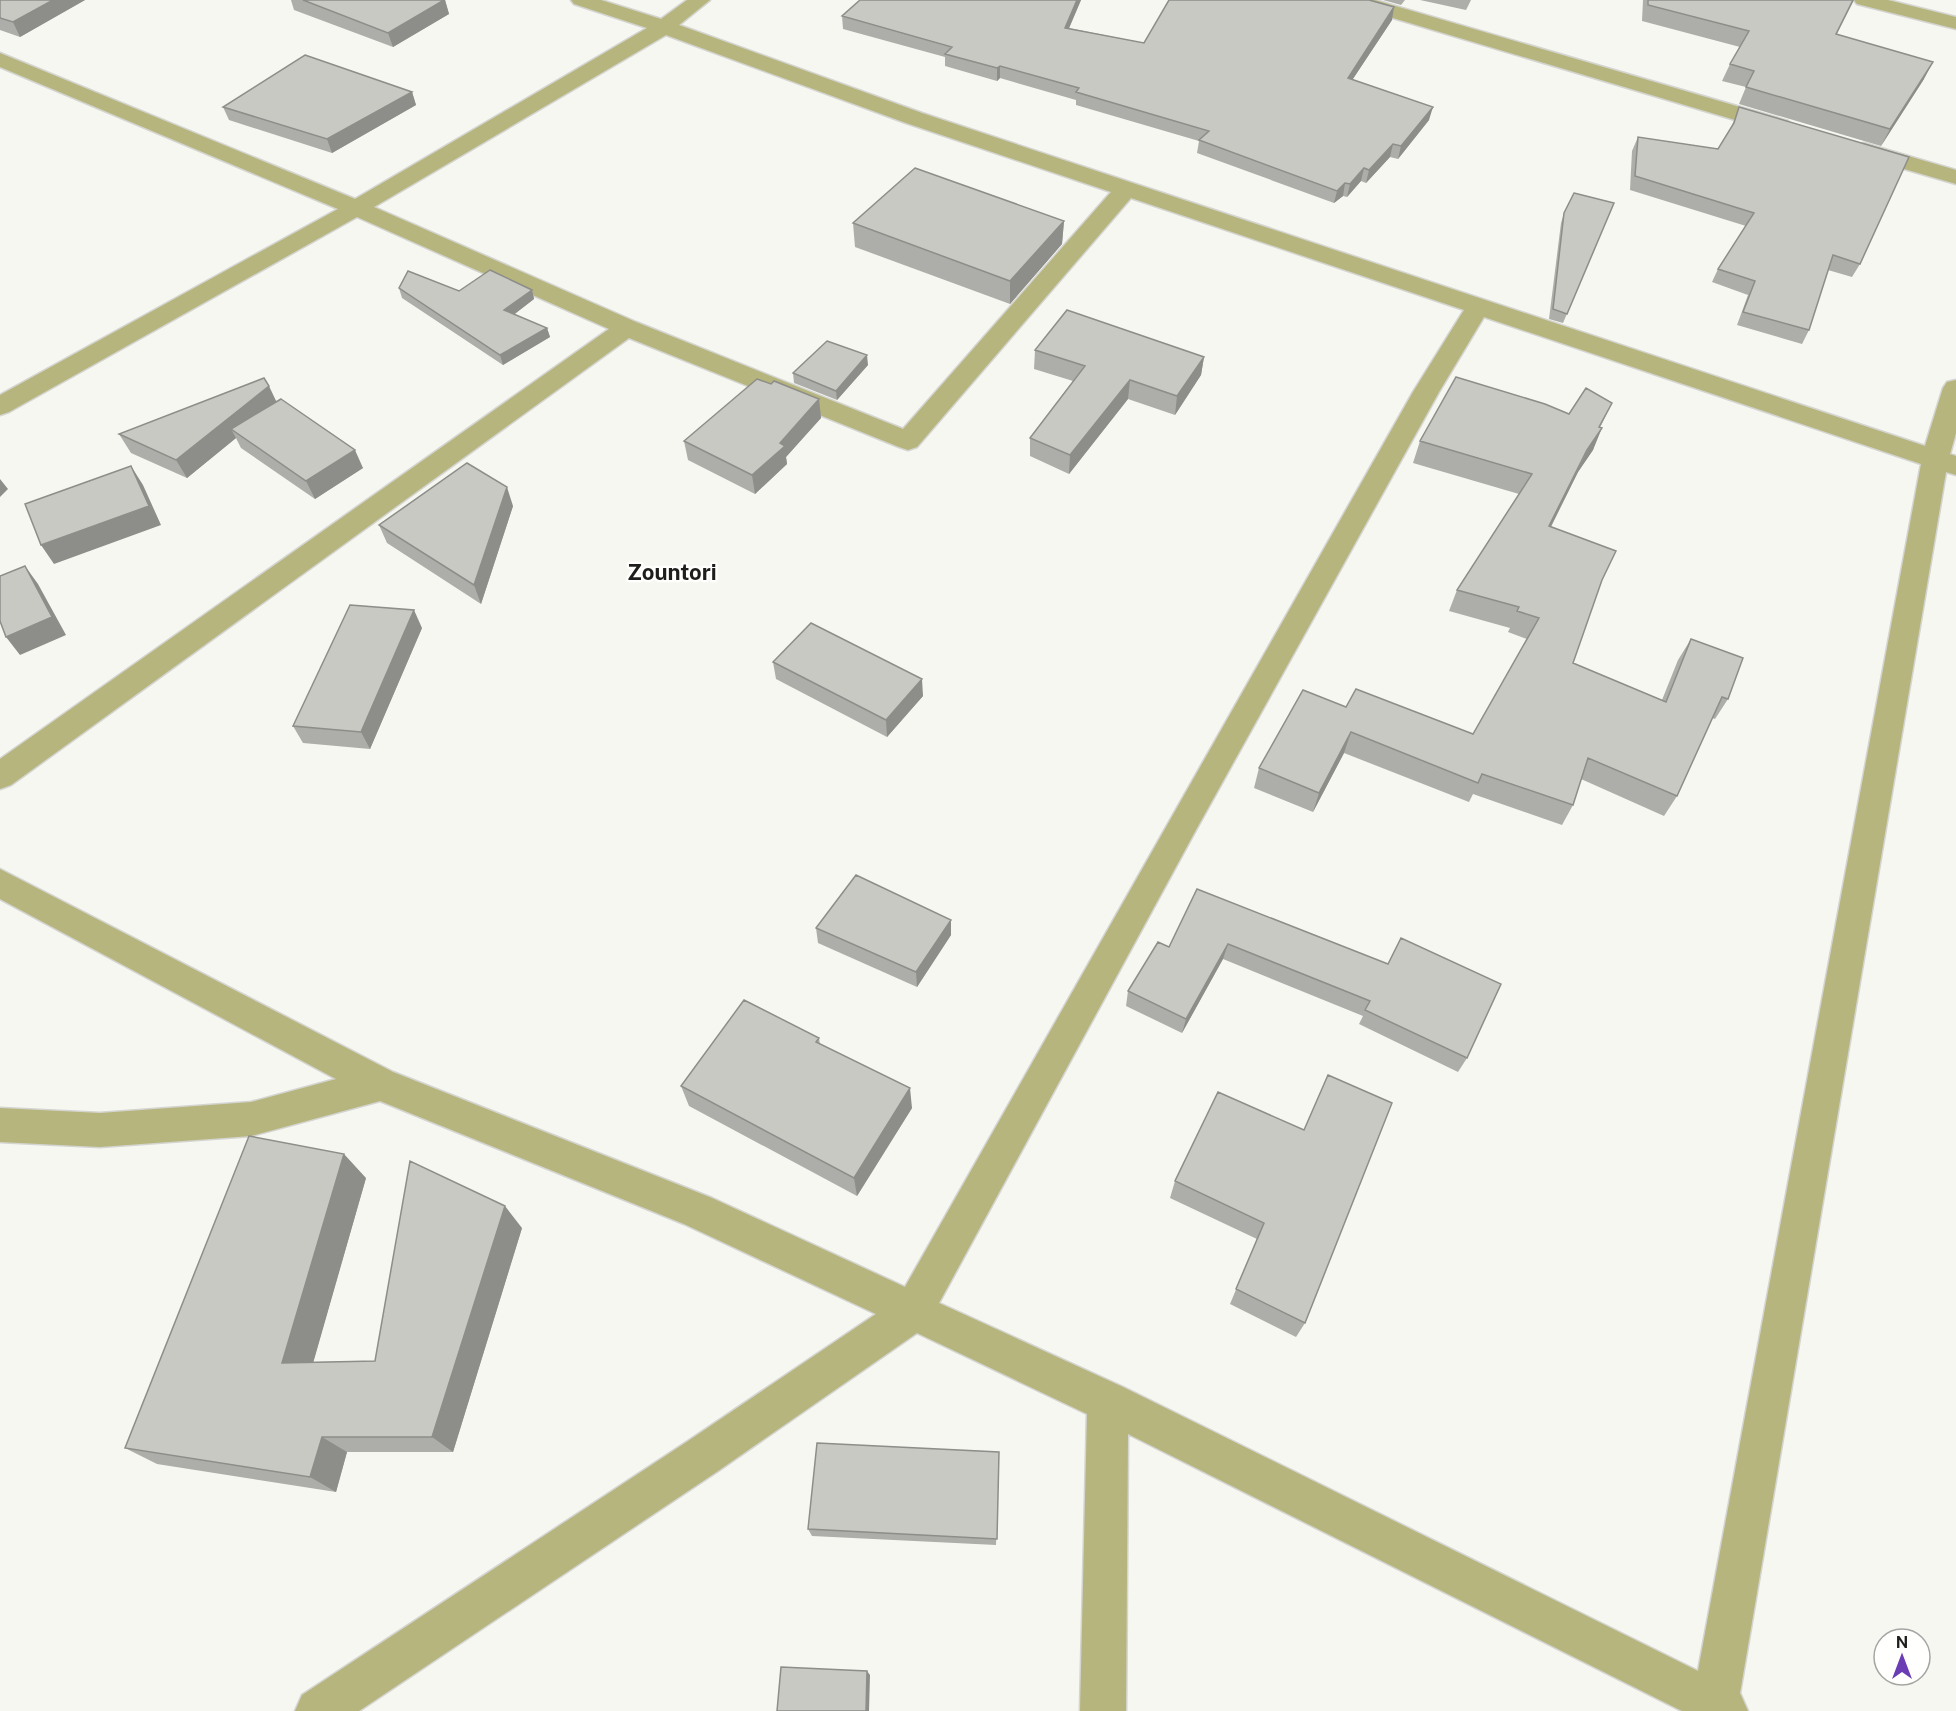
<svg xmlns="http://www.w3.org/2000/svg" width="1956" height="1711" font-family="'Public Sans',sans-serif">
  <rect width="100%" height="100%" fill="#f7f7f2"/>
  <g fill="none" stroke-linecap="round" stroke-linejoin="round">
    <defs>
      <path id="minor" d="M571 0H601L661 19 687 0H710L679 25 922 113 1925 446 1943 388 1947 382 1956 380V433L1950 454 1956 456V475L1946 472 1740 1693 1748 1711H1682L1128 1434 1126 1711H1080L1087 1414 917 1333 718 1471 359 1711H295L302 1695 688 1441 876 1314 684 1224 380 1101 251 1136 100 1147 0 1142V1108L100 1113 251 1102 336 1079 0 899V869L393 1072 712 1198 905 1287 1413 392 1464 310 1131 198 917 447 908 450 899 447 629 338 11 785 0 789V759L609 329 357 217 9 412 0 415V395L338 209 0 67V53L355 199 647 28 574 4ZM666 35 906 123 1111 192 903 429 636 322 374 207ZM1484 317 1921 464 1698 1671 1123 1387 939 1303 1197 828 1439 392Z
        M1343 0H1375L1788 121 1791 126 1788 131 1780 133 1772 131 1346 4Z
        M1854 0H1888L1956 17V29L1857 4Z
        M1864 143 1956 170V184L1856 155 1853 150 1856 145Z"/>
    </defs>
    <use href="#minor" stroke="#d4d4d0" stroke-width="3"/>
    <use href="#minor" fill="#b6b57d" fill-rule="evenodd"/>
  </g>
  <path fill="#adada9" d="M0 0H85L20 37 0 30Z
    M291 0H445L449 14 393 47 294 10Z
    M860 0H1081L1069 28 1144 43 1392 20 1352 80 1429 120 1398 159 1390 157 1366 183 1361 181 1347 197 1343 196 1334 203 1197 153 1199 141 1076 105V100L1000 78 997 81 945 66V57L843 29 842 16Z
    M1383 0H1405L1401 5Z
    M1420 0H1471L1466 10Z
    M1643 0H1854L1837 34 1924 79 1881 146 1739 104 1746 87 1722 81 1730 64 1740 47 1642 21Z
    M412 92 416 105 332 153 229 120 223 107Z
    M1739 107 1860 264 1852 277 1828 270 1809 330 1802 344 1737 325 1748 295 1712 282 1718 269 1746 226 1630 190 1632 151 1638 137 1718 149 1731 128Z
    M1614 203 1563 323 1549 319 1561 223 1564 213Z
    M1064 221 1062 244 1010 304 855 247 853 223Z
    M399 288 459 291 532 290 534 299 514 314 547 328 550 337 503 365 402 298Z
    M1035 350 1204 357 1201 375 1175 415 1128 399 1069 474 1030 456V438L1073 381 1034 369Z
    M868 365 837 400 794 383 793 373Z
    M819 399 821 418 786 457 787 464 755 494 688 460 684 441Z
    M276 402 363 468 315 499 241 448 236 438 187 478 131 453 119 434Z
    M1600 427 1593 450 1578 472 1551 527 1602 580 1573 663 1662 700 1678 660 1691 639 1728 699 1715 719 1712 718 1677 796 1664 816 1581 779 1573 805 1562 825 1473 794 1469 802 1344 753 1313 812 1254 788 1259 768 1346 707 1473 734 1527 639 1508 632 1510 628 1449 611 1457 590 1519 494 1413 463 1420 441Z
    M513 506 481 604 387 543 379 525Z
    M422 628 370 749 303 743 293 726Z
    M773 662 923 696 887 737 776 679Z
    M1197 889 1467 1058 1458 1072 1359 1024 1363 1016 1223 959 1182 1033 1126 1006 1128 991 1169 947Z
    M816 928 951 935 917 987 818 943Z
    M819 1038 820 1044 912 1108 857 1196 689 1106 681 1086Z
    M1218 1092 1305 1323 1296 1337 1230 1304 1257 1239 1170 1198 1175 1181Z
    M366 1178 313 1362 375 1361 522 1228 453 1452H347L336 1492 157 1464 125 1448Z
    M999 1452 996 1545 812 1536 808 1529Z"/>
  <path fill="#8d8d89" d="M53 0H85L20 37 13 22Z
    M444 0H445L449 14 393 47 388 33Z
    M1077 0H1081L1064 40 1065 28Z
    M1394 7 1392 20 1345 91 1348 78Z
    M1933 62 1924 79 1881 146 1890 129Z
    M1000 66V78L997 81V68Z
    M412 92 416 105 332 153 327 139Z
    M1433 107 1429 120 1398 159 1401 146Z
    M1393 144 1390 157 1366 183 1369 170Z
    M1364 168 1361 181 1347 197 1350 184Z
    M1345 183 1343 196 1334 203 1337 191Z
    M1064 221 1062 244 1010 304V281Z
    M532 290 534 299 507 320 504 310Z
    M547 328 550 337 503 365 500 355Z
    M867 355 868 365 837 400 836 391Z
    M1204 357 1201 375 1175 415 1177 396Z
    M1130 380 1128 399 1069 474 1070 455Z
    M269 386 278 405 231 429 236 438 187 478 176 460Z
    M819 399 821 418 786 457 787 464 755 494 752 475Z
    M1612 403 1593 442 1602 428 1593 450 1578 472 1540 548 1549 526Z
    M355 450 363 468 315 499 306 481Z
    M131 466 143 485 161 525 54 564 41 545Z
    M0 479 8 489 0 497Z
    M507 487 513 506 481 604 474 585Z
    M25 566 38 584 66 635 20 655 6 637Z
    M414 610 422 628 370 749 361 732Z
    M922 679 923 696 887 737 886 720Z
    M1351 732 1344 753 1313 812 1319 793Z
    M951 920V935L917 987 916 972Z
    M1228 944 1223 959 1182 1033 1186 1019Z
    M910 1088 912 1108 857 1196 854 1178Z
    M344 1154 366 1178 308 1381 282 1363Z
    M505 1206 522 1228 453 1452 432 1437Z
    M322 1437 347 1452 336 1492 310 1477Z
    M867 1671 870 1675 869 1711H866Z"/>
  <path fill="#c9c9c4" stroke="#8d8d89" stroke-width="1.5" d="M0 0H53L13 22 0 18Z
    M303 0H444L388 33Z
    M860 0H1077L1065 28 1144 43 1169 0H1369L1394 7 1348 78 1433 107 1401 146 1393 144 1369 170 1364 168 1350 184 1345 183 1337 191 1199 140 1209 131 1076 92 1079 88 1000 66 997 68 945 54 952 47 842 16Z
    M1648 0H1853L1836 34 1933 62 1890 129 1746 87 1754 71 1730 64 1749 31 1648 5Z
    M305 55 412 92 327 139 223 107Z
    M1739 107 1909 157 1860 264 1833 255 1809 330 1743 312 1755 281 1718 269 1754 213 1635 176 1638 137 1718 149 1734 123Z
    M915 168 1064 221 1010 281 853 223Z
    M1574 193 1614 203 1567 314 1553 309 1564 213Z
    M490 270 532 290 504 310 547 328 500 355 399 288 408 271 459 291Z
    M1067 310 1204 357 1177 396 1130 380 1070 455 1030 438 1085 366 1035 350Z
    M827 341 867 355 836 391 793 373Z
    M1456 377 1545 404 1569 414 1586 388 1612 403 1599 427 1602 428 1587 450 1549 526 1616 551 1602 580 1573 663 1666 702 1691 639 1743 658 1728 699 1722 697 1677 796 1588 758 1573 805 1482 774 1478 783 1351 732 1319 793 1259 768 1303 690 1346 707 1356 689 1473 734 1539 618 1517 611 1519 607 1457 590 1532 474 1420 441Z
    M264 378 269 386 176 460 119 434Z
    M757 379 771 384 774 381 819 399 780 443 785 446 752 475 684 441Z
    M281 399 355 450 306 481 231 429Z
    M467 463 507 487 474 585 379 525Z
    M131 466 149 506 41 545 25 504Z
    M25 566 52 617 6 637 0 621V576Z
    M350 605 414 610 361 732 293 726Z
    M811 623 922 679 886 720 773 662Z
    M856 875 951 920 916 972 816 928Z
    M1197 889 1388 964 1401 938 1501 984 1467 1058 1365 1010 1370 1001 1228 944 1186 1019 1128 991 1158 942 1169 947Z
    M744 1000 819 1038 816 1042 910 1088 854 1178 681 1086Z
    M1328 1075 1392 1103 1305 1323 1236 1289 1264 1223 1175 1181 1218 1092 1304 1130Z
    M249 1136 344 1154 282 1363 375 1361 410 1161 505 1206 432 1437H322L310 1477 125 1448Z
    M817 1443 999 1452 997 1539 808 1529Z
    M781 1667 867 1671 866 1711H777Z"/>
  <g text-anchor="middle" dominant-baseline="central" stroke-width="4.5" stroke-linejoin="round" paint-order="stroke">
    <g font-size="22" font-weight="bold" fill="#1e1e1d" stroke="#fffffe">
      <text x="672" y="572">Zountori</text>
    </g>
  </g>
  <g transform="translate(1902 1657)"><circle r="28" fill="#fffffe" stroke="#a5a5a4" stroke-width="1.5"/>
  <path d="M0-4.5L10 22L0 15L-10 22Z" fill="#6a3db5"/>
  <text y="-9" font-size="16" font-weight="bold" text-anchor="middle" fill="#1e1e1d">N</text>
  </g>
</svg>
